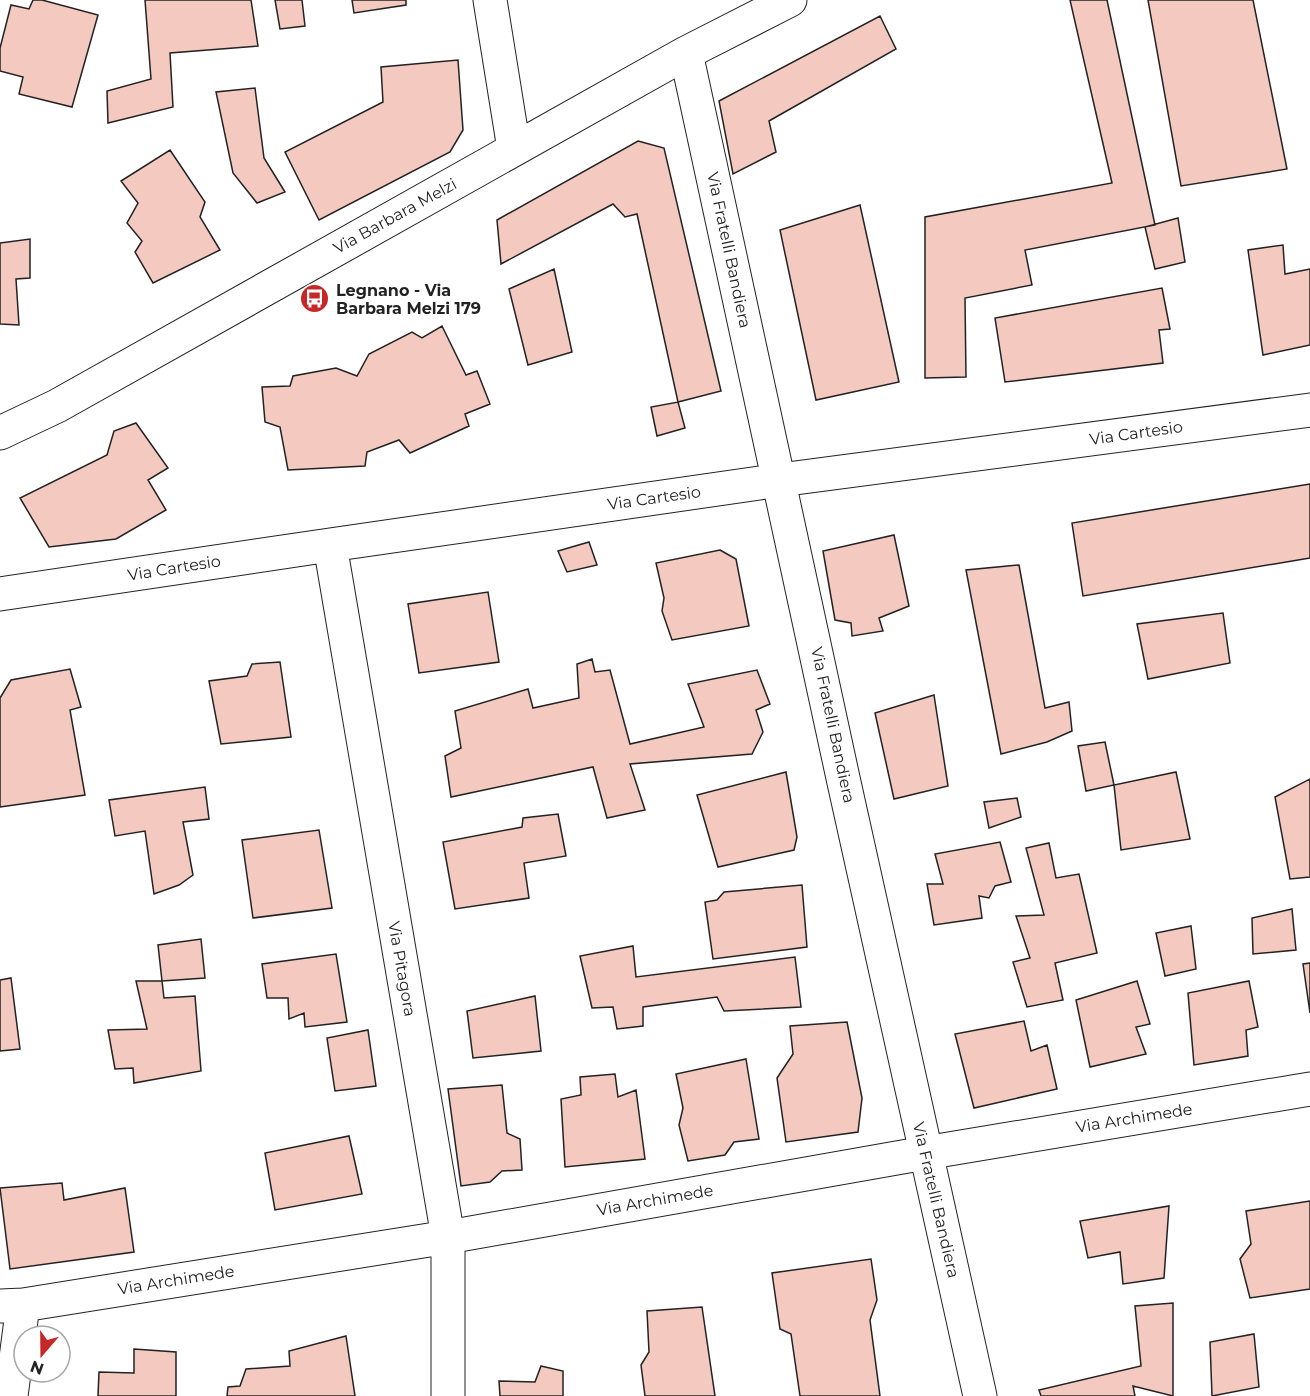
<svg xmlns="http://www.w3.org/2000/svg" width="1310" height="1396" font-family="Montserrat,sans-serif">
  <rect width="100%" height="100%" fill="#fff"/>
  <path fill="#f3c9c0" stroke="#222" stroke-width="1.5" d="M33 0H42L98 15 72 107 19 94 23 77 0 71V48L11 5 29 9Z
    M145 0H251L258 46 170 53 173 107 108 123 107 91 151 79Z
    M275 0H302L305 26 280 29Z
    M352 0H406V5L354 13Z
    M1070 0H1107L1155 225 1025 250 1032 285 965 298 966 377 925 378V217L1112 183Z
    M1148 0H1253L1287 169 1181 186Z
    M880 16 896 49 769 121 776 152 733 174 719 101Z
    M458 60 463 130 450 152 319 220 285 152 383 102 381 67Z
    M255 88 264 158 285 192 257 203 233 173 216 92Z
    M638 141 664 148 721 391 678 402 637 214 625 217 613 204 501 264 497 220Z
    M170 150 205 202 200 217 220 250 153 283 135 252 142 241 127 223 138 203 121 181Z
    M860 205 899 382 816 400 780 230Z
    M1178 218 1185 262 1155 269 1145 227Z
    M30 239V278L16 279 19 325 0 324V243Z
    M1283 245 1285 274 1310 269V345L1263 355 1248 250Z
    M554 269 572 352 528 365 509 289Z
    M1162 288 1170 329 1159 330 1163 363 1005 382 995 318Z
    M442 326 466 375 477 371 490 404 465 414 469 426 410 453 399 440 367 452 365 466 288 470 280 427 265 422 262 387 290 386 293 376 336 368 357 376 369 354 412 332 422 338Z
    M678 402 685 428 657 436 651 407Z
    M136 423 168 468 148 480 166 510 116 539 49 547 20 498 107 455 114 431Z
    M1310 484V558L1083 596 1072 523Z
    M894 535 909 606 879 618 883 631 852 636 851 623 835 620 823 551Z
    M589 542 597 565 567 572 558 551Z
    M720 550 736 559 749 626 672 640 662 611 664 598 656 563Z
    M1019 565 1045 708 1069 702 1072 731 1047 742 1001 754 966 570Z
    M488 592 499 662 419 673 408 604Z
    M1223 613 1230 663 1148 679 1137 624Z
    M592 659 595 672 610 670 630 744 704 727 688 684 757 670 770 704 756 710 763 732 752 754 630 764 645 810 607 818 593 767 451 797 445 756 461 748 455 711 528 689 533 708 579 698 577 664Z
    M280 662 291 737 221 744 209 681 247 676 252 664Z
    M70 669 81 707 70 710 85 795 0 807V698L11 680Z
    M934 695 948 786 894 799 875 713Z
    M1105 742 1114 785 1086 791 1078 746Z
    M786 772 797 837 794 850 718 867 697 795Z
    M1176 772 1190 839 1121 850 1114 785Z
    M1310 779V877L1290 879 1275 797Z
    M205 787 209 819 183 822 193 875 179 885 154 894 145 831 115 836 109 800Z
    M1017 798 1021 817 989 828 984 802Z
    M558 814 566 856 524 863 529 898 455 909 443 842 522 827 523 818Z
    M319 830 332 908 253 918 242 840Z
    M1000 842 1011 882 995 886 989 898 979 896 982 918 934 925 927 884H943L935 854Z
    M1049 843 1056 878 1079 874 1097 953 1055 963 1063 1000 1027 1007 1013 962 1030 958 1016 916 1044 915 1026 848Z
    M802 885 807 947 713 959 705 902 717 900 724 892Z
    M1292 909 1296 950 1253 954 1252 918Z
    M1191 926 1196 969 1165 976 1156 933Z
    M201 939 205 978 162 981 158 945Z
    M633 946 636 977 795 957 801 1007 724 1011 717 997 643 1007V1026L617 1029 613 1007 592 1008 580 956Z
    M336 954 347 1022 305 1027 304 1013 289 1019 288 998H267L262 964Z
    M1310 963V1013L1303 964Z
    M11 978 20 1049 0 1051V980Z
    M136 981H162L164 998 195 996 201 1071 134 1083 133 1068 115 1069 108 1030 147 1029Z
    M1137 981 1150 1024 1136 1027 1146 1054 1090 1067 1076 1000Z
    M1249 981 1258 1027 1246 1030 1248 1056 1194 1065 1188 993Z
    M535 996 541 1051 473 1058 467 1011Z
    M1024 1021 1031 1051 1047 1045 1057 1089 974 1108 955 1034Z
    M847 1022 862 1098 858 1132 786 1142 777 1078 793 1054 790 1026Z
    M368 1030 376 1086 335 1091 327 1038Z
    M746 1059 759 1139 734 1142 725 1155 688 1161 679 1125 683 1108 676 1074Z
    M615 1074 618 1097 636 1090 645 1159 565 1167 561 1099 581 1095 580 1077Z
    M502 1085 507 1133 520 1139 522 1170 502 1171 490 1182 461 1186 448 1089Z
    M349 1136 362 1194 275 1210 265 1153Z
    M62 1183 64 1200 125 1188 134 1252 10 1269 0 1188Z
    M1310 1201V1289L1250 1298 1240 1259 1251 1244 1246 1211Z
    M1169 1206 1164 1278 1123 1284 1120 1252 1088 1258 1080 1221Z
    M871 1259 877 1300 870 1320 880 1396H800L791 1334 780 1329 772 1273Z
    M1173 1303V1396L1133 1386 1135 1396H1041L1039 1390 1141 1366 1135 1306Z
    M702 1307 715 1396H645L641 1365 649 1352 647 1311Z
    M1254 1334 1259 1387 1212 1396 1210 1342Z
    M346 1336 355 1396H227L228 1387 240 1386 246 1369 290 1366 289 1351Z
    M134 1349 176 1352V1396H98L99 1372 134 1373Z
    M541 1366 563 1371V1396H500L499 1381 535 1382Z"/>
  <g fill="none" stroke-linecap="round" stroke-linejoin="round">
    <defs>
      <path id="minor" d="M490 0 514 149
        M686 53C784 501 878 949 980 1396
        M0 433 57 406 686 53 790 0
        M330 545 448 1237V1396
        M0 594 330 545 780 480 1310 410
        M0 1306 23 1305 448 1237 925 1153 1310 1089
        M11 1396 23 1305"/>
    </defs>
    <use href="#minor" stroke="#222" stroke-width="35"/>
    <use href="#minor" stroke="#fff" stroke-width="33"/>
  </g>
  <defs>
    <symbol id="bus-disc" viewBox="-11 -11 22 22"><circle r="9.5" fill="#c62828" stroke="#fff"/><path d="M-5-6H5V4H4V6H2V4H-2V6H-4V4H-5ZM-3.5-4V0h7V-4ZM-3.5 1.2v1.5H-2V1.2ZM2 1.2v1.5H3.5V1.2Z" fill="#fff"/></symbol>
  </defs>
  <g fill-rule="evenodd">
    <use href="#bus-disc" x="298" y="282" width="33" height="33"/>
  </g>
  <g text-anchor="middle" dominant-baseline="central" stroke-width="4.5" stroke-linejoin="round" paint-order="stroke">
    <g font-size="16" fill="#222" stroke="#fff">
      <text transform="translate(395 216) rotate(-29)">Via Barbara Melzi</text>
      <text transform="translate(729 250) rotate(78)">Via Fratelli Bandiera</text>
      <text transform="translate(1136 433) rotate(-8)">Via Cartesio</text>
      <text transform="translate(654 498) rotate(-8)">Via Cartesio</text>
      <text transform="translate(174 568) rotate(-9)">Via Cartesio</text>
      <text transform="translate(833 725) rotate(78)">Via Fratelli Bandiera</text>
      <text transform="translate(402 969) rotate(80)">Via Pitagora</text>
      <text transform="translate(1134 1118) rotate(-9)">Via Archimede</text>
      <text transform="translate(655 1200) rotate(-10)">Via Archimede</text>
      <text transform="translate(936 1200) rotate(77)">Via Fratelli Bandiera</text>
      <text transform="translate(176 1280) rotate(-9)">Via Archimede</text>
    </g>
    <g font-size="16" font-weight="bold" fill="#222" stroke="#fff" text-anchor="start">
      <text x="336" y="290">Legnano - Via<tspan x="336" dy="18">Barbara Melzi 179</tspan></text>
    </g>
  </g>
  <g transform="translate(42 1354) rotate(200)"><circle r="28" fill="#ffffff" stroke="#a7a7a7" stroke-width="1.5"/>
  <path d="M0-4.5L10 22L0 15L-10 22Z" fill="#c62828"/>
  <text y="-9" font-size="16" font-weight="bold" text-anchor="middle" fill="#222222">N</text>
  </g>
</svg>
